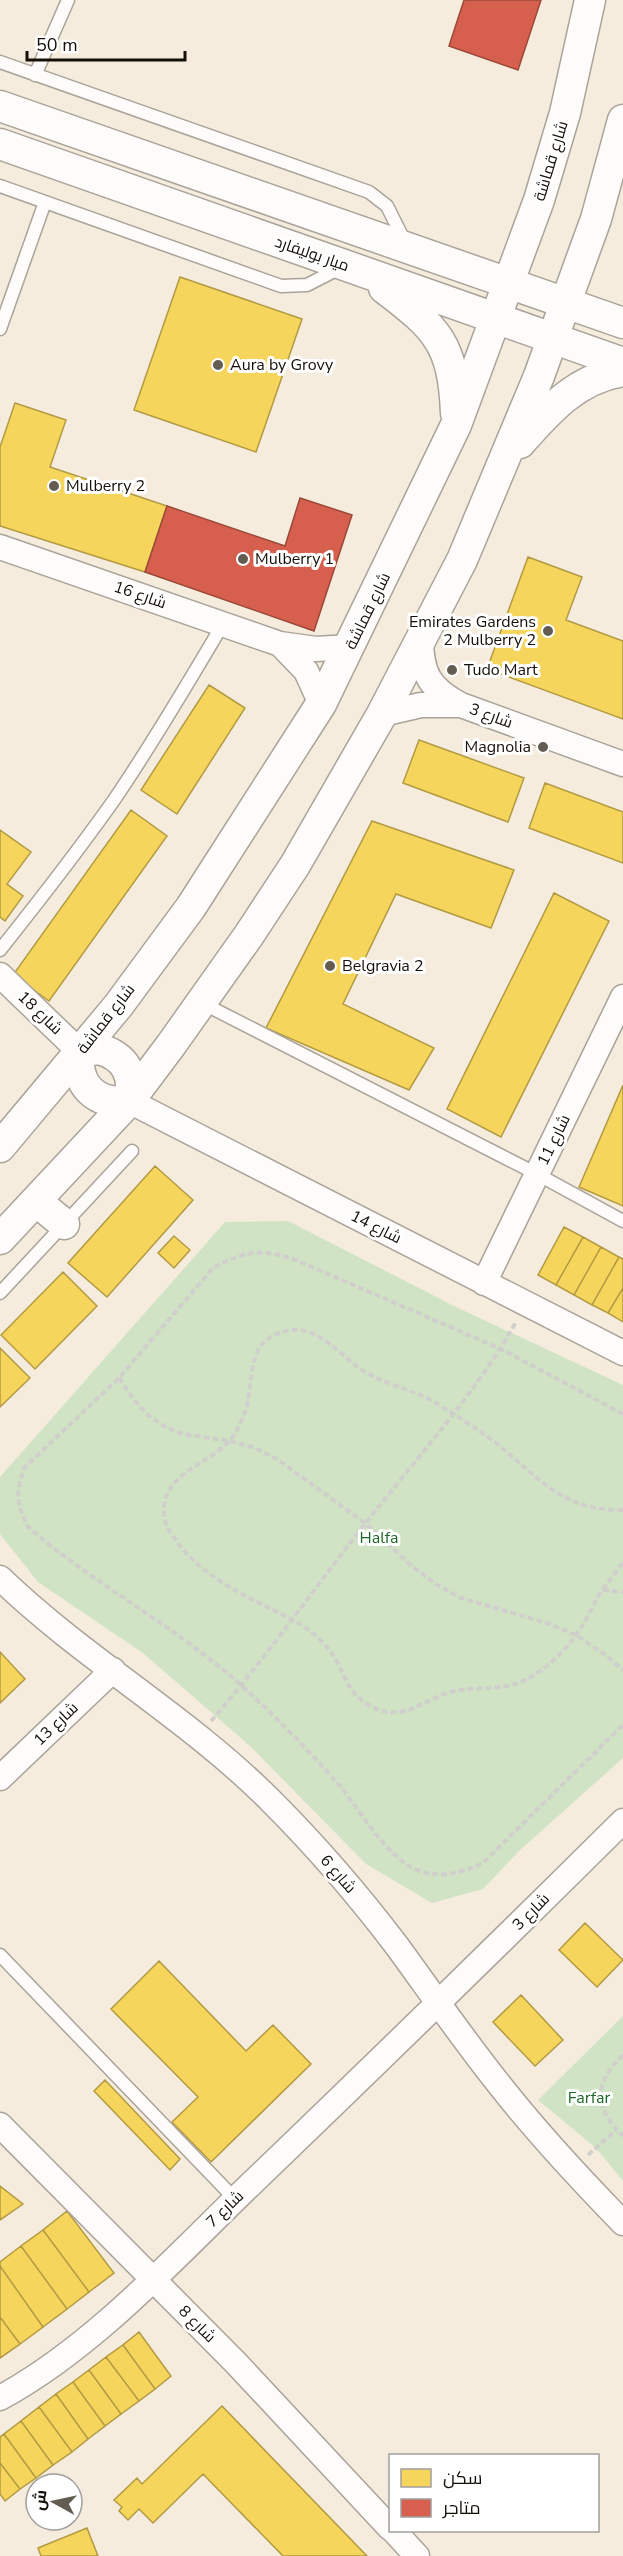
<svg xmlns="http://www.w3.org/2000/svg" width="623" height="2556" font-family="'Nunito Sans',Cairo,sans-serif">
  <rect width="100%" height="100%" fill="#f5ecde"/>
  <path fill="#d0e3c5" d="M288 1221 456 1307 623 1385V1758L520 1850 483 1889 432 1903 366 1864 250 1746 143 1653 38 1582 0 1534V1477L225 1222Z
    M623 2016V2181L596 2148 538 2100Z"/>
  <path fill="#f6d55c" stroke="#b29a42" stroke-width="1.5" d="M180 277 302 319 256 452 134 410Z
    M15 403 66 420 50 467 167 506 145 572 0 526V447Z
    M528 557 582 577 566 620 623 641V719L487 669Z
    M209 685 245 708 177 814 141 790Z
    M419 740 524 778 508 822 403 783Z
    M545 783 623 812V863L529 828Z
    M131 810 167 836 49 1001 13 975Z
    M372 821 514 870 491 928 396 894 343 1004 434 1048 409 1090 266 1028Z
    M0 830 31 852 7 884 23 896 5 921 0 917Z
    M554 893 609 921 501 1137 447 1109Z
    M623 1085V1206L579 1187Z
    M155 1166 193 1200 107 1297 68 1263Z
    M564 1227 583 1237 556 1285 538 1275Z
    M174 1236 190 1250 174 1268 158 1253Z
    M583 1237 601 1247 574 1295 556 1285Z
    M601 1247 619 1257 592 1305 574 1295Z
    M619 1257 623 1259V1288L608 1313 592 1305Z
    M63 1272 97 1306 35 1369 1 1335Z
    M623 1288V1322L608 1313Z
    M0 1348 30 1378 0 1407Z
    M0 1652 25 1679 0 1703Z
    M585 1923 623 1960 597 1987 559 1950Z
    M159 1961 246 2051 273 2025 311 2064 211 2162 172 2122 198 2097 111 2009Z
    M521 1995 563 2040 535 2066 493 2022Z
    M105 2080 180 2159 170 2170 94 2091Z
    M0 2186 23 2204 0 2220Z
    M67 2211 114 2273 89 2292 43 2230Z
    M43 2230 89 2292 67 2309 21 2246Z
    M21 2246 67 2309 43 2327 0 2266V2262Z
    M0 2266 43 2327 20 2344 0 2317Z
    M0 2317 20 2344 0 2358Z
    M139 2332 171 2376 155 2389 123 2345Z
    M123 2345 155 2389 139 2401 106 2357Z
    M106 2357 139 2401 121 2414 89 2370Z
    M89 2370 121 2414 105 2426 73 2382Z
    M73 2382 105 2426 88 2439 56 2394Z
    M56 2394 88 2439 72 2452 39 2407Z
    M222 2406 367 2556H283L203 2474 153 2523 139 2509 128 2520 119 2511 122 2507 114 2500 137 2478 142 2484Z
    M39 2407 72 2452 53 2465 21 2421Z
    M21 2421 53 2465 36 2478 4 2434Z
    M4 2434 36 2478 20 2489 0 2463V2437Z
    M0 2463 20 2489 5 2501 0 2494Z
    M87 2528 98 2556H41L38 2548Z"/>
  <path fill="#d6604d" stroke="#9c4838" stroke-width="1.5" d="M464 0H541L518 70 449 46Z
    M300 498 352 515 314 631 145 572 167 506 285 546Z"/>
  <g fill="none" stroke-linecap="round" stroke-linejoin="round">
    <defs>
      <path id="service" d="M0 62 369 192 387 206 405 242
        M35 75 68 0
        M0 186 281 286 307 285 340 268
        M0 329 45 202
        M0 950C39 901 78 851 114 800 153 743 188 683 223 624
        M202 1003 537 1174 623 1221
        M0 1293 132 1151
        M0 1955 235 2199"/>
      <path id="minor" d="M0 547 280 644 316 649 351 647
        M421 638C421 674 430 689 461 705L623 764
        M280 644 306 671 321 704
        M382 714 421 705H459
        M0 975 80 1052
        M129 1101 623 1353
        M484 1283 623 997
        M0 1578C85 1660 189 1718 272 1802 317 1847 359 1896 397 1946 432 1994 465 2042 502 2088 540 2136 581 2180 623 2223
        M0 1778 113 1670
        M0 2125 236 2363 390 2528
        M0 2398C94 2347 174 2258 251 2184 376 2064 500 1943 623 1821
        M393 2530 417 2556"/>
      <path id="tertiary" d="M0 106 623 323
        M0 144 623 363
        M384 288C438 329 453 344 456 413
        M520 443C549 410 577 378 623 371
        M99 1049C125 1056 136 1075 129 1101 97 1106 74 1085 80 1052Z
        M0 1147 118 1006 191 907 321 704 456 425 539 200 565 113 590 0
        M36 1201 64 1224
        M0 1239 129 1101 171 1045 249 935 295 865 382 714 462 560 539 376 596 219 623 120"/>
    </defs>
    <use href="#service" stroke="#aaa399" stroke-width="15"/>
    <use href="#minor" stroke="#aaa399" stroke-width="27"/>
    <use href="#tertiary" stroke="#aaa399" stroke-width="33"/>
    <path stroke="#d1cfcb" stroke-width="4" stroke-dasharray="6 3" stroke-linecap="butt" d="M119 1378 135 1401 148 1415 164 1426 182 1434 230 1441 255 1448 277 1459 365 1523 413 1567 436 1584 461 1598 547 1623 576 1635 604 1654 623 1670
      M623 1414 501 1349 298 1261C264 1248 245 1250 213 1268L119 1378 24 1468C16 1493 16 1503 28 1527 95 1585 176 1626 243 1687 274 1715 313 1755 341 1787 359 1810 379 1843 402 1861 427 1881 456 1876 483 1863L623 1725
      M623 1510C563 1511 539 1478 496 1443 476 1428 455 1414 434 1402 412 1389 387 1385 365 1372 343 1359 321 1327 292 1330 243 1336 256 1379 245 1412 241 1421 237 1433 230 1440 208 1466 161 1472 164 1515 165 1527 174 1538 181 1547 210 1582 249 1597 289 1618 307 1627 324 1641 335 1658 347 1680 348 1693 371 1706 400 1723 421 1702 447 1693 467 1686 491 1691 514 1684 538 1677 562 1655 576 1635 586 1622 592 1606 601 1592 608 1581 617 1572 623 1562
      M603 1590 623 1592
      M211 1721C266 1658 314 1588 366 1523 417 1457 475 1395 516 1322
      M623 2055C593 2084 594 2108 623 2136
      M588 2155 616 2130"/>
    <use href="#service" stroke="#fefcfa" stroke-width="12"/>
    <use href="#minor" stroke="#fefcfa" stroke-width="24"/>
    <use href="#tertiary" stroke="#fefcfa" stroke-width="30"/>
  </g>
  <g fill="#635c52" stroke="#fff" stroke-width="2">
    <circle cx="218" cy="365" r="6"/>
    <circle cx="54" cy="486" r="6"/>
    <circle cx="243" cy="559" r="6"/>
    <circle cx="548" cy="631" r="6"/>
    <circle cx="452" cy="670" r="6"/>
    <circle cx="543" cy="747" r="6"/>
    <circle cx="330" cy="966" r="6"/>
  </g>
  <g text-anchor="middle" dominant-baseline="central" stroke-width="6" stroke-linejoin="round" paint-order="stroke">
    <g font-size="16" fill="#140f07" stroke="#fff">
      <text transform="translate(551 161) rotate(-73)">شارع قماشة</text>
      <text transform="translate(312 254) rotate(19)">ميار بوليفارد</text>
      <text transform="translate(140 595) rotate(19)">شارع 16</text>
      <text transform="translate(368 611) rotate(-64)">شارع قماشة</text>
      <text transform="translate(491 716) rotate(20)">شارع 3</text>
      <text transform="translate(40 1013) rotate(44)">شارع 18</text>
      <text transform="translate(106 1019) rotate(-52)">شارع قماشة</text>
      <text transform="translate(554 1140) rotate(-64)">شارع 11</text>
      <text transform="translate(376 1227) rotate(27)">شارع 14</text>
      <text transform="translate(56 1724) rotate(-44)">شارع 13</text>
      <text transform="translate(338 1874) rotate(49)">شارع 6</text>
      <text transform="translate(531 1912) rotate(-45)">شارع 3</text>
      <text transform="translate(225 2209) rotate(-44)">شارع 7</text>
      <text transform="translate(197 2324) rotate(45)">شارع 8</text>
    </g>
    <g font-size="16" fill="#140f07" stroke="#fff" text-anchor="start">
      <text x="230" y="365">Aura by Grovy</text>
      <text x="66" y="486">Mulberry 2</text>
      <text x="255" y="559">Mulberry 1</text>
      <text x="536" y="622" text-anchor="end">Emirates Gardens<tspan x="536" dy="18">2 Mulberry 2</tspan></text>
      <text x="464" y="670">Tudo Mart</text>
      <text x="531" y="747" text-anchor="end">Magnolia</text>
      <text x="342" y="966">Belgravia 2</text>
    </g>
    <g font-size="16" fill="#1d6725" stroke="#fff">
      <text x="379" y="1538">Halfa</text>
      <text x="589" y="2098">Farfar</text>
    </g>
  </g>
  <rect x="389" y="2454" width="210" height="78" fill="#ffffff" stroke="#a19f9c" stroke-width="1.5"/>
  <rect x="401" y="2469" width="30" height="18" fill="#f6d55c" stroke="#a19f9c" stroke-width="1.5"/>
  <text x="443" y="2484" font-size="18" fill="#140f07">سكن</text>
  <rect x="401" y="2499" width="30" height="18" fill="#d6604d" stroke="#a19f9c" stroke-width="1.5"/>
  <text x="443" y="2514" font-size="18" fill="#140f07">متاجر</text>
  <g transform="translate(54 2502) rotate(278)"><circle r="28" fill="#ffffff" stroke="#a19f9c" stroke-width="1.5"/>
  <path d="M0-4.5L10 22L0 15L-10 22Z" fill="#635c52"/>
  <text y="-9" font-size="16" font-weight="bold" text-anchor="middle" fill="#140f07">ش</text>
  </g>
  <path d="M27 51v9h158v-9" fill="none" stroke="#140f07" stroke-width="3"/>
  <text x="36" y="51" font-size="18" fill="#140f07" stroke="#ffffff" stroke-width="4.5" paint-order="stroke">50 m</text>
</svg>
